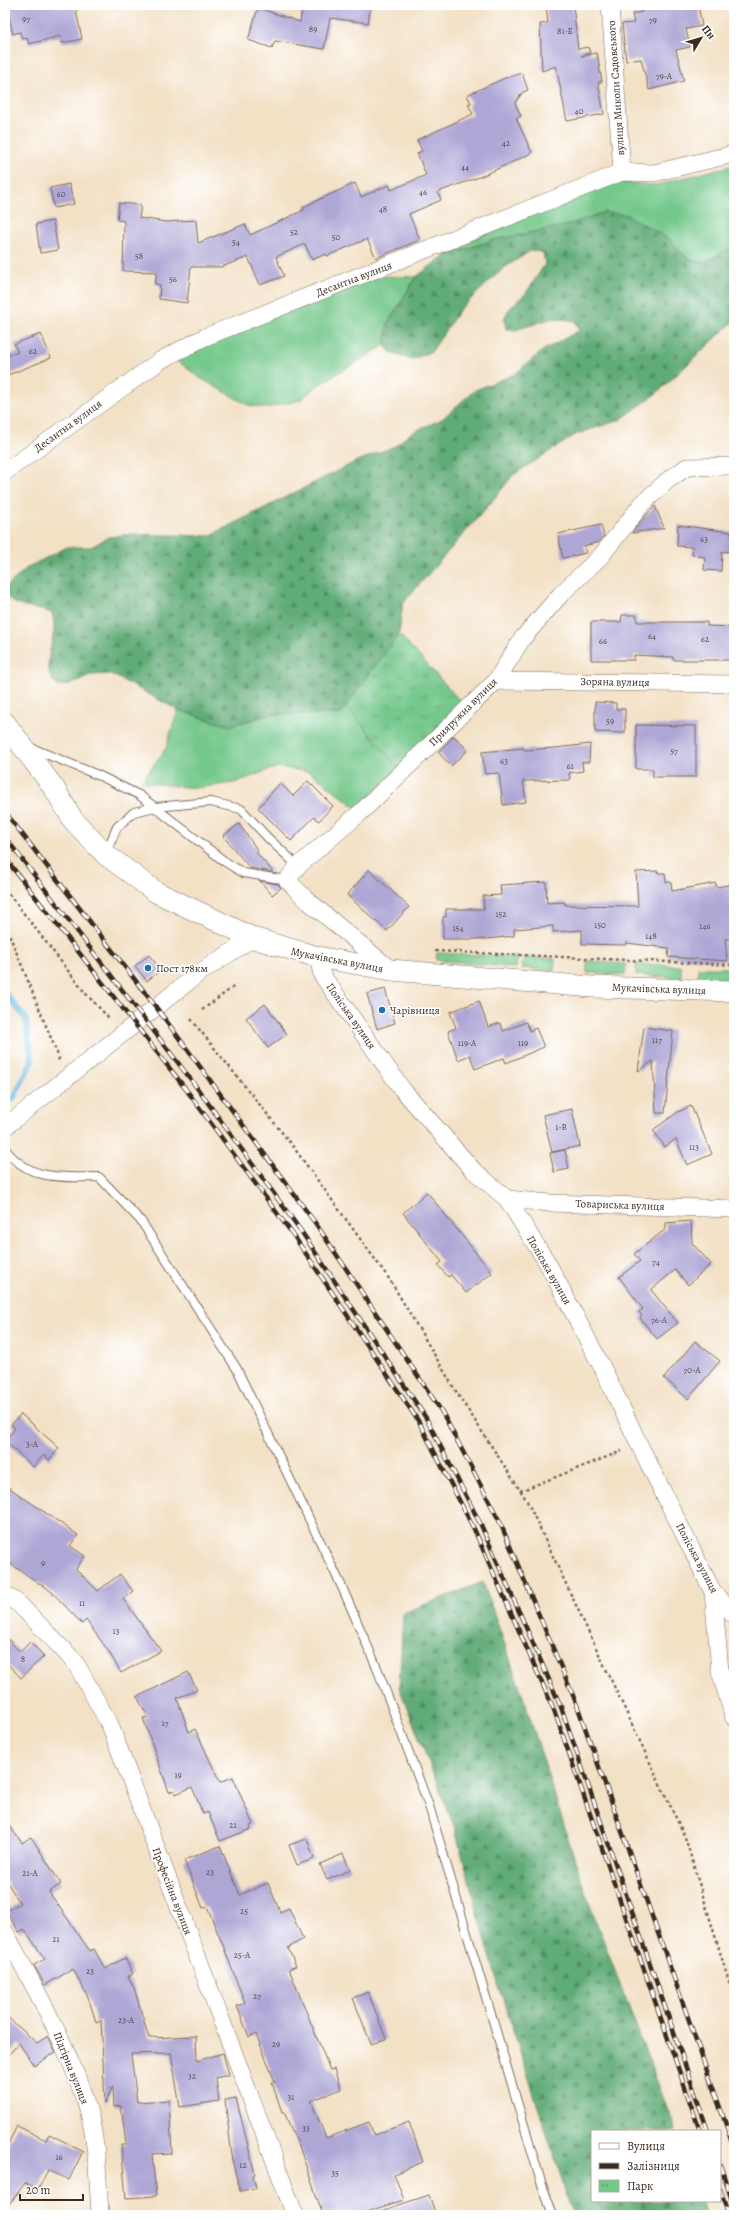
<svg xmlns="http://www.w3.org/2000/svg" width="739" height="2220" font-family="Alegreya,serif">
  <defs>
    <pattern id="forest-firs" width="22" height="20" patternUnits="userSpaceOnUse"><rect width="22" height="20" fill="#60ac77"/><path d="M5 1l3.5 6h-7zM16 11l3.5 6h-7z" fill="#508c61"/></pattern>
    <pattern id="park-tufts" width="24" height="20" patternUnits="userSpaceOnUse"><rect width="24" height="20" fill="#75c88b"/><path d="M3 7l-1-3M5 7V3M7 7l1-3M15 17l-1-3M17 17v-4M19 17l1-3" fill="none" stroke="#61a371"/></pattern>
  </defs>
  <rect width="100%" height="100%" fill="#fff"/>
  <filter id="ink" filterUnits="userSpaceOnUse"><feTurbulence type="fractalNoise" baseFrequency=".025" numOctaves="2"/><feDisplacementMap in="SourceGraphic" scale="8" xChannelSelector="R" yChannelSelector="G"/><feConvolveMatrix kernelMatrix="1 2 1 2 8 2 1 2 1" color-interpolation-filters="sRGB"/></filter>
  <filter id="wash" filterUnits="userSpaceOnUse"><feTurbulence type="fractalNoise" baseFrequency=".012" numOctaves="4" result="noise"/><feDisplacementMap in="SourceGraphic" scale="16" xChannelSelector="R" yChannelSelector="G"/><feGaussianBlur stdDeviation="0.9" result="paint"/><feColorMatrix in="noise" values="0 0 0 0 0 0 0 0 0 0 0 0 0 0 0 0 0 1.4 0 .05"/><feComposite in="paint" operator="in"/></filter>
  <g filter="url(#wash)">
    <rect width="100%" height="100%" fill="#f3e1c6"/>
    <path fill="#75c88b" stroke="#587954" d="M734 165V246L706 262H696L685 256 669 239 605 212 568 225 493 240 444 256 483 234 616 182 656 185Z
      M380 276 416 277 388 323 385 345 318 385 300 400 266 408 248 405 200 378 175 359 206 341Z
      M346 706 399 768 358 809 310 772 277 767 234 783 195 788 141 782 166 748 178 710 229 726 272 714H341Z
      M437 953 518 957 516 968 436 960Z
      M523 957 555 959 554 971 522 968Z
      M587 961 626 964 625 975 587 973Z
      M636 964 681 966V978L636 975Z
      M698 968H734V980L698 979Z"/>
    <path fill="url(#forest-firs)" stroke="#4e6b4a" d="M605 212 627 215 669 239 685 256 696 262H706L734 246V321L656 394 620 420 577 434 513 475 490 504 403 603 399 634 341 714H272L229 726 178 710 111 674 90 675 69 685 58 686C35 666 61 639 52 613 37 607 5 609 5 588L28 567 67 547H91L109 537 131 534 209 536 355 462 395 446 411 433 442 419 475 390 515 374 542 351 580 330 575 321 553 318 516 330 506 329 504 319 509 309 526 293 545 264 543 253 532 250 504 268 460 309 432 351 411 360 391 353 385 345 388 323 416 277 441 258 493 240 568 225Z
      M483 1582 527 1708 585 1892 676 2131H592V2201H701L706 2215H573L495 1974 454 1826 399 1687 403 1613Z"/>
    <path fill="url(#park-tufts)" stroke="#587954" d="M399 634 464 705 399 768 346 706Z"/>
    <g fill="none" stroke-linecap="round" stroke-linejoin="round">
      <path stroke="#63b9df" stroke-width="6" d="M5 993 26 1019 32 1062 13 1099"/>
    </g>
    <g id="blocks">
      <path fill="#aea6d5" d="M6 5H75L82 39 62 43 61 36 29 44 27 38 22 39 20 32 13 34Z
        M314 5H371L368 23 330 18 324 49 275 41 272 48 248 40 258 8 300 22 302 9 314 11Z
        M546 5H573L578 49 588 47 590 53 581 56 597 53 602 82H598L604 114 567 121 556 66 542 71 540 24 548 23Z
        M640 5H698L702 26 686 29 690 47 676 50 684 81 649 90 641 59 626 61 622 24 634 23 632 14 642 12Z
        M522 73 528 90 523 92 515 103 521 116 516 118 532 153 482 176 438 192 441 200 409 214 420 240 376 258 367 239 327 256 326 254 312 260 305 244 276 257 284 276 260 285 248 257 221 267H191L187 303 159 299 160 285 155 284 157 272 123 271 124 221 117 220 119 203 141 205 139 218 166 222 196 220 198 243 245 224 250 235 304 210 303 207 355 183 361 197 389 185 391 190 426 175 417 153 422 151 417 140 473 114 468 104 471 103 467 95 505 78Z
        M69 184 74 204 54 208 50 188Z
        M53 221 58 250 40 253 36 224Z
        M41 334 51 358 5 376V356L18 352 14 344Z
        M655 506 664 528 632 533 640 522Z
        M601 525 604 536 599 542 584 546 586 553 563 558 558 534Z
        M678 525 731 532V534H734V551L722 552 721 571 704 570 705 557 692 555 693 547 677 546Z
        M622 615H637V622H707V626L734 627V660H673V657L634 655V660H591V622H621Z
        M595 702 616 703V709H625V733L595 732Z
        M636 725 696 726V777H653V769H636Z
        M454 736 468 750 451 766 438 752Z
        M590 744 589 762H582L583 771 569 773 570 780 523 781 526 802 503 805 499 773 485 774 482 752 523 748 524 750 555 748Z
        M308 781 333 806 319 821 314 817 291 841 258 808 280 783 293 796Z
        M239 824 258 851 256 852 273 872 250 868 223 836Z
        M369 870 409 907 387 931 347 895Z
        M658 871V873H665L666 882H671L672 891 716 883V887L734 884V938L725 939 727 961 668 957 669 948 626 943V945L582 944V930L553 932V926L514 929V936L487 939H443V917H446V909H484L483 896 501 895 500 885 546 882 547 903 565 902V905L638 906 636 872Z
        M260 881 278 884 281 888 272 895Z
        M149 955 161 970 147 981 135 966Z
        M385 989 395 1023 377 1029 367 994Z
        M479 1001 488 1027 500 1023 503 1031 526 1022 530 1031 536 1028 544 1047 506 1063 504 1058 475 1069 470 1055 458 1060 448 1031 456 1028 450 1012Z
        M265 1004 287 1034 268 1048 246 1018Z
        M644 1027 673 1031 665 1113H656L653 1061 638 1071Z
        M691 1106 712 1154 687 1165 676 1139 665 1147 653 1130 678 1112Z
        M572 1109 580 1146 552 1152 543 1115Z
        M565 1150 569 1169 554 1172 550 1153Z
        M427 1192 492 1273 466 1293 451 1275 448 1277 438 1265 442 1262 403 1213Z
        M691 1221 692 1243 711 1264 688 1285 675 1270 651 1290 678 1323 657 1339 640 1318 642 1316 639 1312 643 1309 619 1277 640 1261 634 1254 666 1229V1223Z
        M695 1341 720 1361 688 1399 664 1378Z
        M21 1414 59 1448 49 1460 44 1455 33 1467 5 1441 15 1428 11 1425Z
        M5 1485 78 1535 70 1546 85 1556 76 1569 98 1591 120 1574 133 1591 123 1599 161 1651 121 1673 109 1652 86 1620 82 1624 52 1592 5 1560Z
        M5 1636 20 1652 30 1642 44 1656 21 1678 5 1661Z
        M188 1672 197 1690 177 1698 189 1732 195 1729 220 1782 233 1777 253 1825 250 1826 251 1829 220 1841 208 1812 203 1814 192 1787 176 1794 174 1790 169 1792 143 1718 148 1717 137 1697Z
        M5 1820 22 1843 31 1837 61 1884 49 1892 90 1951 94 1949 105 1969 125 1958 133 1974 128 1976 134 1988 149 2038 196 2036 197 2061 223 2053 229 2075 216 2078 219 2101 180 2107 171 2053 131 2054 137 2102 169 2100 172 2153 152 2154 156 2196 126 2198 121 2144H126L121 2106 114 2107 113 2086 105 2104 101 2020 96 2022 88 1997 73 1969 45 1985 34 1965 45 1959 24 1929 19 1932 6 1911 20 1903 5 1879Z
        M307 1839 314 1859 297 1865 289 1845Z
        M220 1846 240 1895 268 1883 280 1912 289 1908 303 1939 288 1948 296 1966 289 1969 330 2070 334 2069 341 2089 311 2101 326 2138 369 2122 374 2135 409 2122 423 2162 394 2174 404 2200 356 2215H323L300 2149 284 2112H282L272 2083 275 2082 256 2034 249 2037 237 2006 245 2003 224 1948 207 1907 203 1908 184 1860Z
        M343 1854 350 1870 327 1880 320 1864Z
        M368 1992 386 2039 371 2044 353 1998Z
        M5 2015 37 2043 48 2036 56 2052 34 2066 19 2043 5 2059Z
        M236 2098 255 2174 253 2175 256 2188 240 2191 231 2156H232L225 2100Z
        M17 2126 46 2140 49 2134 83 2151 69 2180 48 2170 38 2190 25 2183 5 2210V2150Z
        M429 2195 436 2215H379L378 2212Z"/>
    </g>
  </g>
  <g filter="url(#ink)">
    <use href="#blocks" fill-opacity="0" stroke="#7b6a59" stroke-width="1"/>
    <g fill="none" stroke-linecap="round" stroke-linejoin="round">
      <defs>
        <path id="service" d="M29 747 100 776 139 795 224 861 243 873 287 880
          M106 853 117 827 134 812 155 807 211 802 241 809 268 838 298 866
          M5 1149C31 1182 62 1177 99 1177L141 1221 237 1369 342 1587 377 1668 429 1806 541 2182 553 2215"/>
        <path id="minor" d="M610 5 622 172
          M5 472 161 360 205 337 622 172 654 173 734 154
          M496 681 734 684
          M318 957 322 975 402 1089 473 1170 507 1199 548 1264 603 1369 639 1444 713 1592 734 1615
          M391 970 307 900 287 880 298 866 360 813 496 681 522 639 561 594 601 556 642 504 668 480 687 467 734 466
          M5 1127 199 973 253 938
          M507 1199 550 1203 734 1209
          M713 1592 720 1671 734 1718
          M5 1595 19 1604 75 1662 110 1725 295 2215
          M5 1932C34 1987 67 2043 86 2103 97 2135 98 2181 100 2215"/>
        <path id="tertiary" d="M5 723 54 788 73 820 105 854 156 892 253 938 318 957 391 970 592 987 734 991"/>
      </defs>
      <use href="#service" stroke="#7b6a59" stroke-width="10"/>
      <use href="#minor" stroke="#7b6a59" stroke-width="18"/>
      <use href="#tertiary" stroke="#7b6a59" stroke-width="22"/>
      <path stroke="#7b6a59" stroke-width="2.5" stroke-dasharray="3 3" stroke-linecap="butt" d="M5 889 86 994 110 1019
        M5 924 59 1058 58 1061
        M435 951 734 965
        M202 1010 236 985
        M191 1019 292 1145 390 1280 457 1393 527 1501 685 1837 734 1998
        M520 1491 622 1451"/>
      <use href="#service" stroke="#fff" stroke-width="8"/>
      <use href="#minor" stroke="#fff" stroke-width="17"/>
      <use href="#tertiary" stroke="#fff" stroke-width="21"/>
      <defs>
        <path id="rail" d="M5 812 156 1007 316 1224 442 1412 499 1520 577 1705 734 2147
          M5 837 192 1081 301 1231 426 1418 481 1525 561 1707 708 2131
          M5 858 185 1088 294 1236 419 1422 474 1529 554 1710 700 2131
          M720 2165 734 2206
          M720 2189 729 2215"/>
      </defs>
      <use href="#rail" stroke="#3b2a1e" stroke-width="4.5"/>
      <use href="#rail" stroke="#fff" stroke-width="3" stroke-dasharray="9" stroke-linecap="butt"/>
    </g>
  </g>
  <g fill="#1f6fb2" stroke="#fff" stroke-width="1.5">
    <circle cx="148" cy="968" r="4"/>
    <circle cx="382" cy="1010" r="4"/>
  </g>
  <g text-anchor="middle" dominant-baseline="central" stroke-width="3" stroke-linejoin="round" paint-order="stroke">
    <g font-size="9" fill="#58494c">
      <text x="26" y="19">97</text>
      <text x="653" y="20">79</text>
      <text x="313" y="29">89</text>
      <text x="565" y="31">81-Б</text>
      <text x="664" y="76">79-А</text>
      <text x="579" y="111">40</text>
      <text x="506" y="143">42</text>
      <text x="465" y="167">44</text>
      <text x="423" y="192">46</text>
      <text x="61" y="194">60</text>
      <text x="383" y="209">48</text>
      <text x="294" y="232">52</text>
      <text x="336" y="237">50</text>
      <text x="236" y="242">54</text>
      <text x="139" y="256">58</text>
      <text x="173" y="279">56</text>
      <text x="33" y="351">62</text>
      <text x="704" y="539">63</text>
      <text x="652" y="636">64</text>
      <text x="705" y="639">62</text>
      <text x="603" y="641">66</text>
      <text x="610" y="721">59</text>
      <text x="674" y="751">57</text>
      <text x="504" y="761">63</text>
      <text x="570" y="766">61</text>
      <text x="501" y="914">152</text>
      <text x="600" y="925">150</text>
      <text x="705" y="926">146</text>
      <text x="458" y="928">154</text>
      <text x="651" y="936">148</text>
      <text x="657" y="1040">117</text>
      <text x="467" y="1043">119-А</text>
      <text x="523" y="1043">119</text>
      <text x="561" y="1127">1-В</text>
      <text x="694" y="1147">113</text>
      <text x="656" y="1262">74</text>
      <text x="659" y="1320">76-А</text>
      <text x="692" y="1370">70-А</text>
      <text x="32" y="1444">3-А</text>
      <text x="43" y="1563">9</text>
      <text x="82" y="1603">11</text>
      <text x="116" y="1631">13</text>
      <text x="23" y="1659">8</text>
      <text x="165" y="1723">17</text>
      <text x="178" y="1775">19</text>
      <text x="233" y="1825">21</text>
      <text x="210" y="1872">23</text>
      <text x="30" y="1873">21-А</text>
      <text x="244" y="1911">25</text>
      <text x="56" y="1939">21</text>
      <text x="242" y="1955">25-А</text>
      <text x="90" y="1971">23</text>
      <text x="257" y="1996">27</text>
      <text x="126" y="2020">23-А</text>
      <text x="276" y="2044">29</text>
      <text x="192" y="2076">32</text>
      <text x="291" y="2097">31</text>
      <text x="306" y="2128">33</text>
      <text x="59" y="2157">16</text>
      <text x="243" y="2165">12</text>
      <text x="335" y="2173">35</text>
    </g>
    <g font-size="11" fill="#3b2a1e" stroke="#fff">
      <text transform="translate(616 88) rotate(-94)">вулиця Миколи Садовського</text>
      <text transform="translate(354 279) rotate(-21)">Десантна вулиця</text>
      <text transform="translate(68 426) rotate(-36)">Десантна вулиця</text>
      <text transform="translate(615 682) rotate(1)">Зоряна вулиця</text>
      <text transform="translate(463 712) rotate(-45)">Прияружна вулиця</text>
      <text transform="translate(337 960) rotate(11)">Мукачівська вулиця</text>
      <text transform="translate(659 989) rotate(2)">Мукачівська вулиця</text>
      <text transform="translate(351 1016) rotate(55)">Поліська вулиця</text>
      <text transform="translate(620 1205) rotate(2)">Товариська вулиця</text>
      <text transform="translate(549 1270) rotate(60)">Поліська вулиця</text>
      <text transform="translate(697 1558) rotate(62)">Поліська вулиця</text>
      <text transform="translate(172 1891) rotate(69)">Професійна вулиця</text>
      <text transform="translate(71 2068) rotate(68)">Підгірна вулиця</text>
    </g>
    <g font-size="11" fill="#3b2a1e" stroke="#fff" text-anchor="start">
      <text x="156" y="968">Пост 178км</text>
      <text x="390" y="1010">Чарівниця</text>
    </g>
  </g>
  <rect width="739" height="2220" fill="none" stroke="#fff" stroke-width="20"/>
  <rect x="591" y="2130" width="130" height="72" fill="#ffffff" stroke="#b1aaa5"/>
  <rect x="599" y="2143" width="20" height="6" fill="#ffffff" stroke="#b1aaa5"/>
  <text x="627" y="2150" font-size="12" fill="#3b2a1e">Вулиця</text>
  <rect x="599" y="2163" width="20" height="6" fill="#3b2a1e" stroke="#b1aaa5"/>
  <text x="627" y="2170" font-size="12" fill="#3b2a1e">Залізниця</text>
  <rect x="599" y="2180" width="20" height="12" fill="url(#park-tufts)" stroke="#b1aaa5"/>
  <text x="627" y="2190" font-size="12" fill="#3b2a1e">Парк</text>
  <g transform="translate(701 38) rotate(52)" stroke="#ffffff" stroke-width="3" paint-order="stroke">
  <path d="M0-3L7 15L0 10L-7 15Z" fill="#3b2a1e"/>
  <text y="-6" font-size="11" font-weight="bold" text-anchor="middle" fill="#3b2a1e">Пн</text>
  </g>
  <path d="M20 2194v6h63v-6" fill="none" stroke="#3b2a1e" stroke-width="2"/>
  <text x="26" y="2194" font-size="12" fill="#3b2a1e" stroke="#ffffff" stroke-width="3" paint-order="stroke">20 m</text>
</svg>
